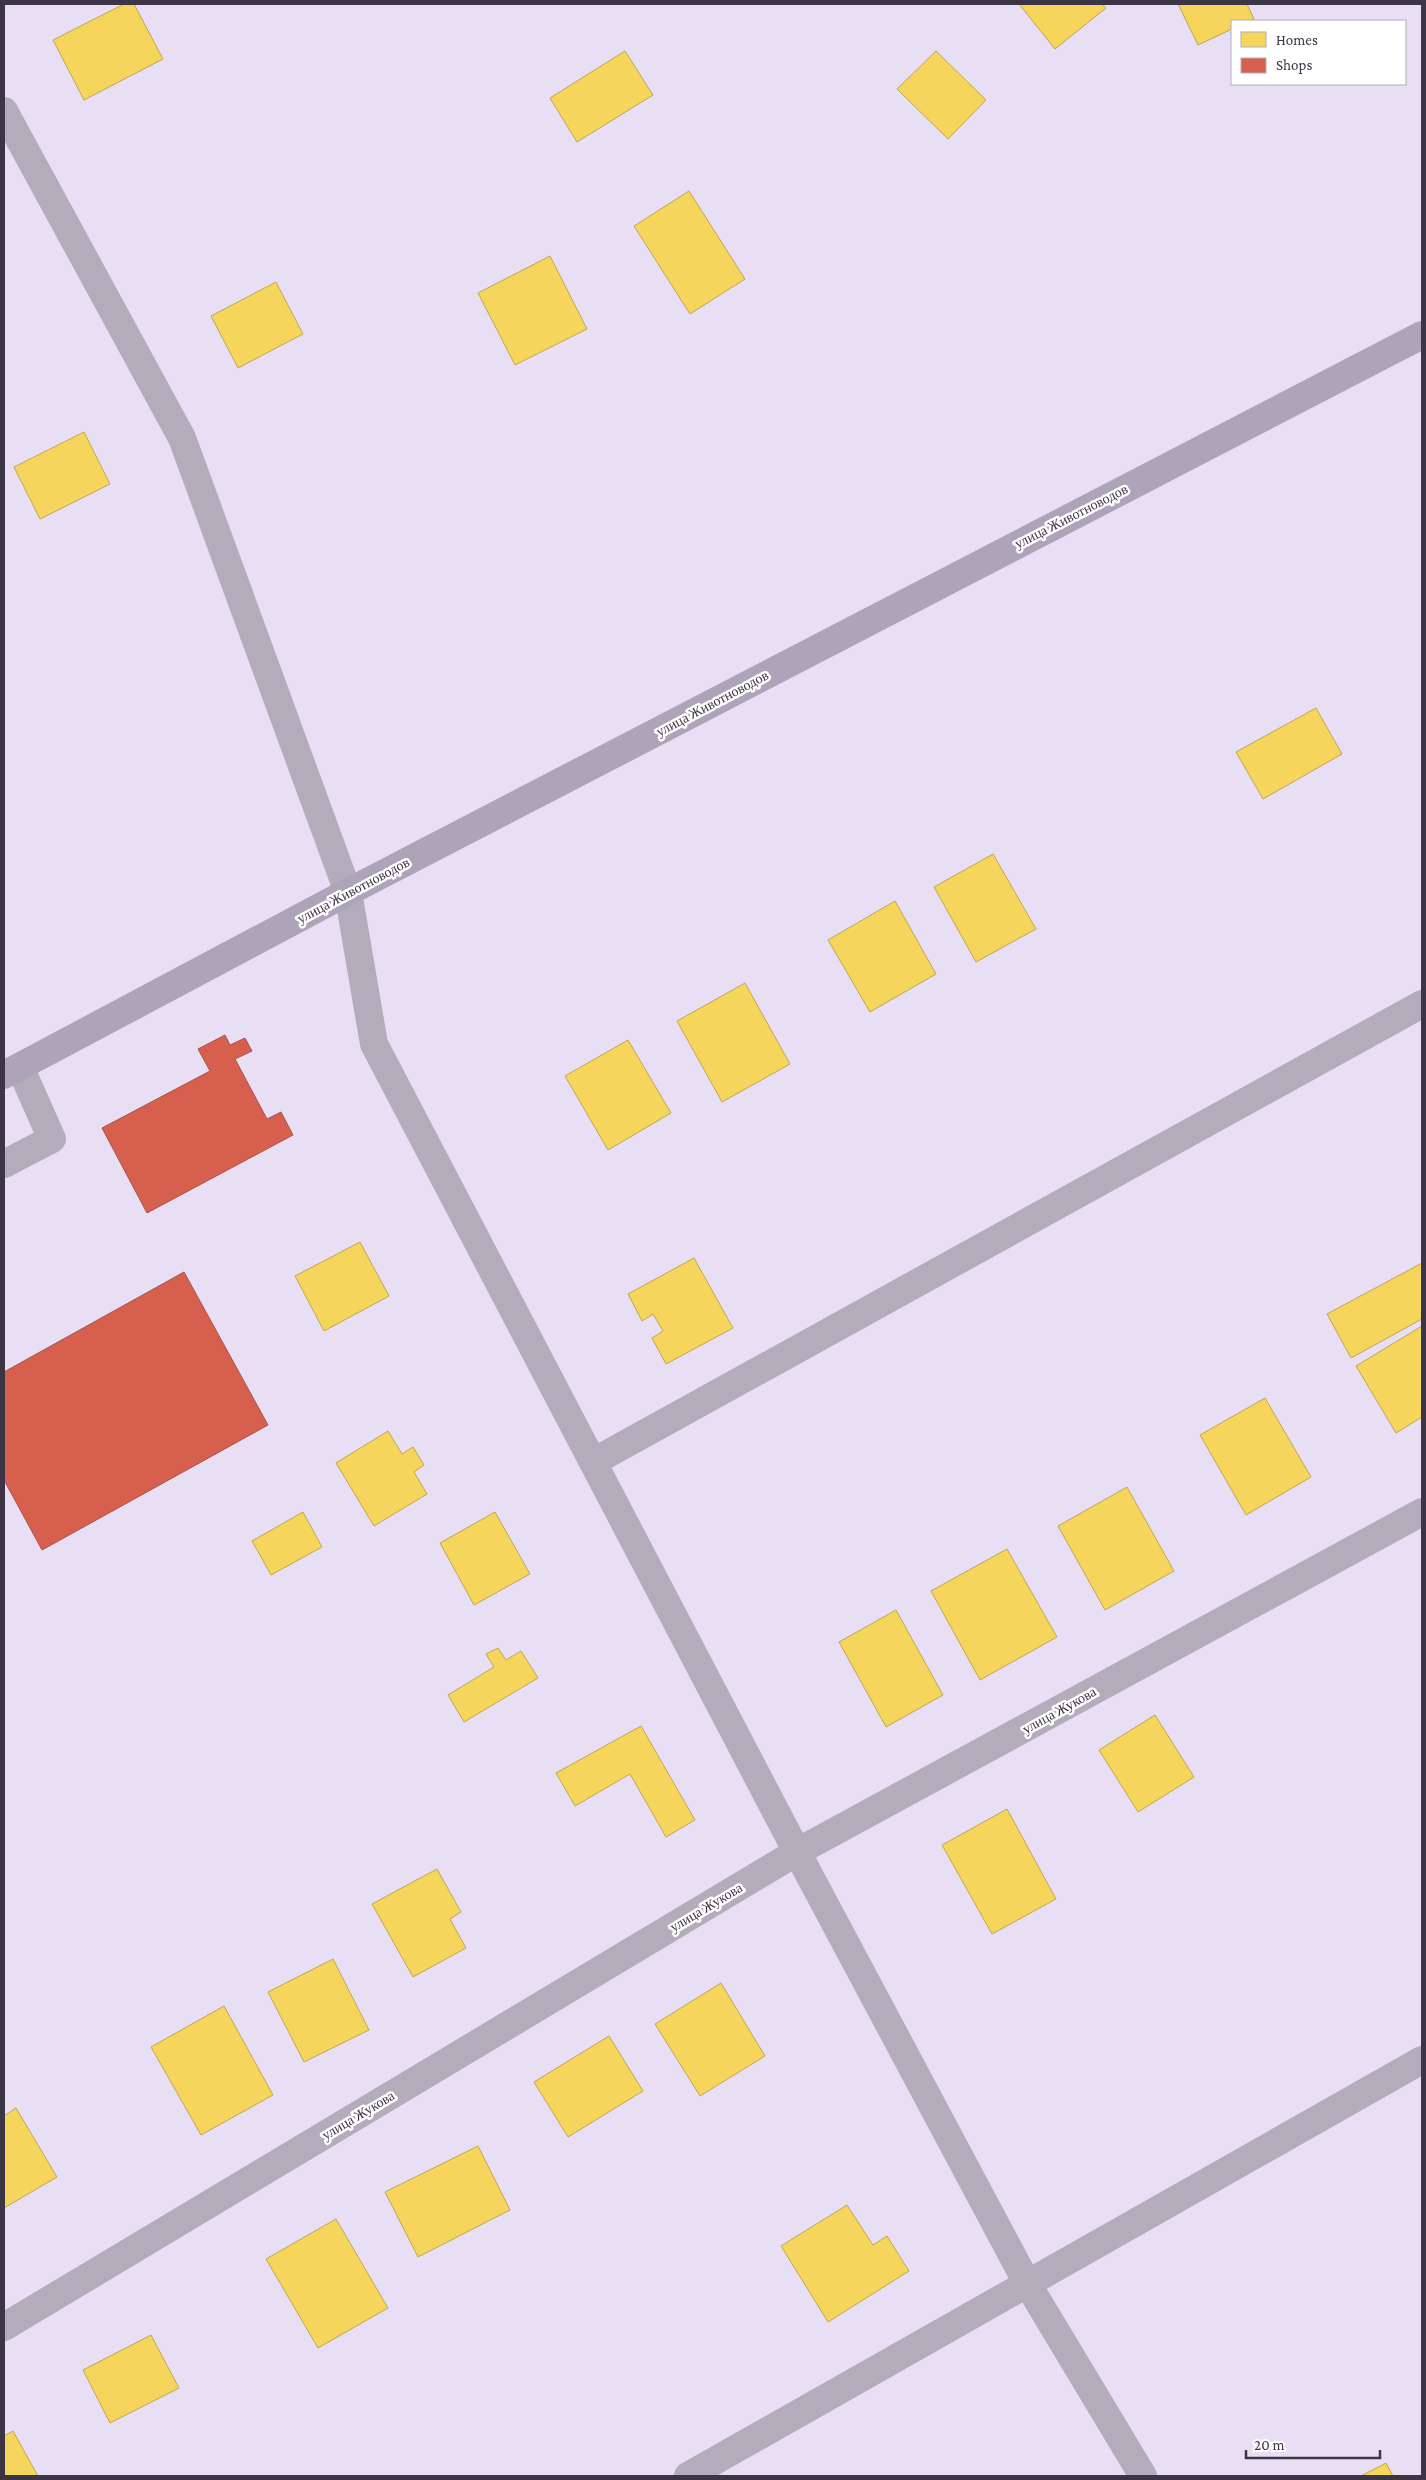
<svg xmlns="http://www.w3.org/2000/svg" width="1426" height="2480" font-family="'Crimson Pro',serif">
  <rect width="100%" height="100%" fill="#e9dff5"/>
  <path fill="#f6d55c" stroke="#bea555" d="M124 4H134L163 59 84 100 53 40Z
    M1019 4H1102L1106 8 1055 49Z
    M1178 4H1247L1254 19 1249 21H1232V29L1198 45Z
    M625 51 653 95 577 142 550 98Z
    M936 51 986 100 948 139 897 89Z
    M689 191 745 279 690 314 634 226Z
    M550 256 587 329 515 365 478 293Z
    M276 282 303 334 238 368 211 316Z
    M84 432 110 484 40 519 14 467Z
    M1316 708 1342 754 1263 799 1236 752Z
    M993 854 1036 929 976 962 934 887Z
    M895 901 936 974 870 1012 828 940Z
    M745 983 790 1064 722 1102 677 1021Z
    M628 1040 671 1113 608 1150 565 1076Z
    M360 1242 389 1296 324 1331 295 1276Z
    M694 1258 733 1328 666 1364 652 1338 663 1331 653 1314 642 1321 628 1294Z
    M1422 1263V1319L1351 1358 1327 1314Z
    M1422 1326V1417L1396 1433 1356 1366Z
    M1265 1398 1311 1477 1246 1515 1200 1435Z
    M388 1431 402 1454 413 1447 424 1465 414 1472 427 1494 374 1526 336 1463Z
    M1127 1487 1174 1571 1105 1610 1058 1526Z
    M303 1512 322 1547 271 1575 252 1541Z
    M495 1512 530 1574 474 1605 440 1543Z
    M1007 1549 1057 1637 980 1680 931 1591Z
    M896 1610 943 1695 886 1727 839 1642Z
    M498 1648 506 1660 521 1651 538 1678 464 1722 448 1695 494 1667 486 1654Z
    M1155 1715 1194 1777 1138 1812 1099 1750Z
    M641 1726 695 1820 666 1837 630 1774 575 1806 556 1773Z
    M1007 1809 1056 1899 992 1934 942 1845Z
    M437 1869 461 1912 450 1919 466 1948 413 1977 372 1904Z
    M333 1959 369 2030 304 2062 268 1992Z
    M721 1983 765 2056 700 2096 655 2024Z
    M224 2006 273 2095 201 2135 151 2047Z
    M609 2036 643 2091 568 2137 534 2082Z
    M16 2108 57 2177 4 2208V2116Z
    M478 2146 510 2210 418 2257 385 2192Z
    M847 2205 873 2245 887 2236 909 2271 828 2322 781 2246Z
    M336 2219 388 2308 318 2348 266 2259Z
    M151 2335 179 2388 110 2423 83 2370Z
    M13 2431 38 2476H4V2436Z
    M1386 2463 1393 2476H1361Z"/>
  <path fill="#d6604d" stroke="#a8534b" d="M225 1035 230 1045 245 1038 252 1051 235 1059 267 1119 281 1112 293 1135 147 1213 102 1128 210 1071 198 1049Z
    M184 1272 268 1425 42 1550 4 1480V1372Z"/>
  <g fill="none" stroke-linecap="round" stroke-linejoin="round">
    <path stroke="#b3acbb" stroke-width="28" d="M4 111 182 438 348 892 374 1044 797 1852 1027 2283 1143 2476
      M4 1164 52 1139 20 1067
      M593 1462 1422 1004
      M4 2327 797 1852 1422 1512
      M688 2476 1422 2060"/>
    <path stroke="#aea4b9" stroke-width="28" d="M4 1075 348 892 1422 335"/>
  </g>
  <g text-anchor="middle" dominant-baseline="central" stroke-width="5" stroke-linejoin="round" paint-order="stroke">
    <g font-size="14" fill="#3c3545" stroke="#fff">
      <text transform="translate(1071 516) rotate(-27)">улица Животноводов</text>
      <text transform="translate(712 703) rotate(-28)">улица Животноводов</text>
      <text transform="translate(353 890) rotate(-28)">улица Животноводов</text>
      <text transform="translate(1059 1710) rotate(-29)">улица Жукова</text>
      <text transform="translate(706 1907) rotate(-31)">улица Жукова</text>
      <text transform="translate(358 2115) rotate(-31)">улица Жукова</text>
    </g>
  </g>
  <rect width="1426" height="2480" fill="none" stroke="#3c3545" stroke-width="10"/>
  <rect x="1231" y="20" width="175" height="65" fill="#ffffff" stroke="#b1aeb5"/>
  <rect x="1241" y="32" width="25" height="15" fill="#f6d55c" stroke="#b1aeb5"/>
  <text x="1276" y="45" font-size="15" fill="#3c3545">Homes</text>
  <rect x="1241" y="58" width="25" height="15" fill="#d6604d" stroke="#b1aeb5"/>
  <text x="1276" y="70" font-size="15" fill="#3c3545">Shops</text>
  <path d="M1246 2450v8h134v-8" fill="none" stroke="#3c3545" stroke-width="2.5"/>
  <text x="1254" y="2450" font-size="15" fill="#3c3545" stroke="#ffffff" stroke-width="4" paint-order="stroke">20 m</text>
</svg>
